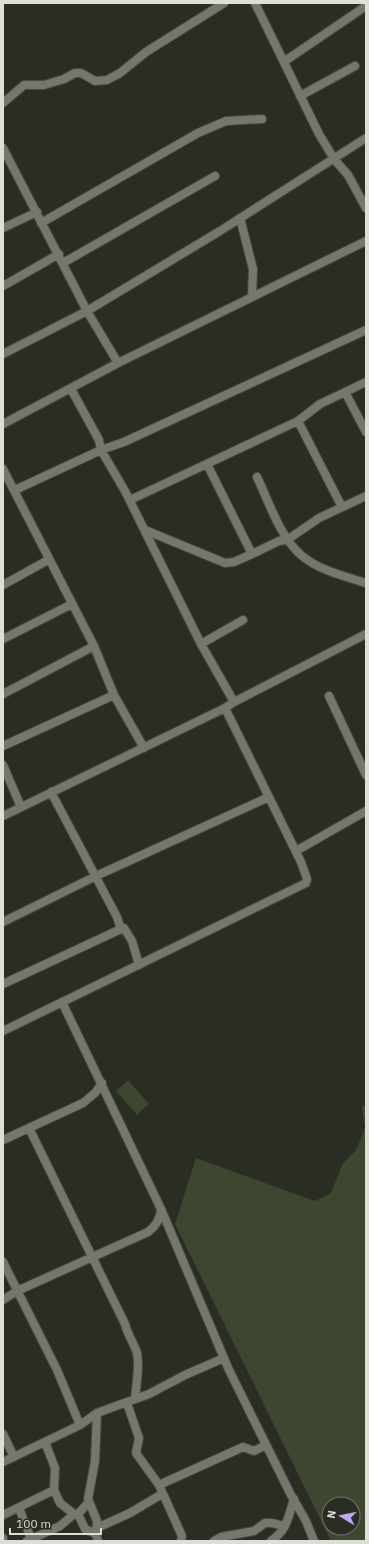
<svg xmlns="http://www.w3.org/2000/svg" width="369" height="1544" font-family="'IBM Plex Sans',sans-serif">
  <rect width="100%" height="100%" fill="#2a2d24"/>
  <path fill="#3e462f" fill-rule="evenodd" d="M128 1080 149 1104 137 1115 116 1091Z
    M366 1105V1541H331L175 1224 196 1158 315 1201 331 1193 343 1163 356 1150 365 1128 362 1106ZM329 1504H353V1528H329Z"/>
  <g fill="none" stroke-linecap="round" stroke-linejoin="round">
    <defs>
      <path id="minor" d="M255 3 319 134 334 159 348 175 366 208
        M285 61 366 6
        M300 96 355 66
        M3 103 24 85H44L64 79 75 73H81L95 81 107 80 120 73 146 52 224 3
        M3 148 87 311 118 363
        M240 218 253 269 252 297
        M41 223 198 133 226 121 262 119
        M3 228 37 212
        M63 263 215 176
        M3 286 59 254
        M3 354 87 311 220 231 366 138
        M71 389 99 440 101 450 125 491 201 644 234 702
        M345 392 366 432
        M3 424 118 363 366 241
        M207 464 252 554 279 541 287 540 319 518 366 496
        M3 469 94 646 114 695 144 748
        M257 477C269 502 280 537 301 555 318 570 344 576 366 583
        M15 490 101 450 124 442 366 330
        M130 500 298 421
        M342 507 298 421 320 404 366 382
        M145 530 225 563 234 562 252 554
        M3 585 48 560
        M3 639 72 604
        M201 644 243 620
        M3 694 94 646
        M329 696 366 775
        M3 746 114 695
        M3 765 21 807
        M51 792 117 917 121 929 124 928 132 941 139 965
        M3 816 225 708 234 702 366 634
        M296 851 366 811
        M3 922 96 876 269 797
        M3 984 121 929
        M62 1002 161 1209 229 1370 291 1495 306 1521 314 1541
        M3 1031 306 883 307 879 301 862 225 708
        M29 1128 125 1324C128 1336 134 1343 137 1353 140 1367 136 1385 135 1399
        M3 1140 83 1103 95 1093 102 1083
        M3 1262 57 1370 80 1425
        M3 1300 17 1291 148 1232C156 1226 160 1220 161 1210
        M127 1403 139 1438 136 1453 159 1485 182 1536 181 1541
        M97 1413 95 1461 88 1499 97 1521 96 1534 98 1541
        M3 1434 14 1457
        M45 1442 55 1468 54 1490 60 1503 74 1514
        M3 1462 80 1425 97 1413 149 1394 185 1375 224 1358
        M159 1485 243 1447 254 1451 266 1445
        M19 1508 32 1541
        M78 1514 85 1529 96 1534
        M3 1515 54 1490
        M97 1528 130 1513 162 1494
        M3 1538V1541
        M27 1541 60 1526 74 1514H78L88 1503
        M214 1541 221 1537 254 1531 265 1523H272L284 1526
        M271 1541C288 1529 288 1517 294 1499"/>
    </defs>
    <use href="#minor" stroke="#474a42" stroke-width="10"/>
    <use href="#minor" stroke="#73776c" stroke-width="8"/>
  </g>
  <rect width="369" height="1544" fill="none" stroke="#dcded8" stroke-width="8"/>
  <g transform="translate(341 1516) rotate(280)"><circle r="19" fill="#2a2d24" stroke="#71746c"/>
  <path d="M0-3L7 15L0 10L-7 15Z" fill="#c1a8f3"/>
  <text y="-6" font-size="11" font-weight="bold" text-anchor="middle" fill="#dcded8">N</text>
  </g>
  <path d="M10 1528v6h91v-6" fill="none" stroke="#dcded8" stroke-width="2"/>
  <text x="16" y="1528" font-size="12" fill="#dcded8" stroke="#2a2d24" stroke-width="3" paint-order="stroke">100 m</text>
</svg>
